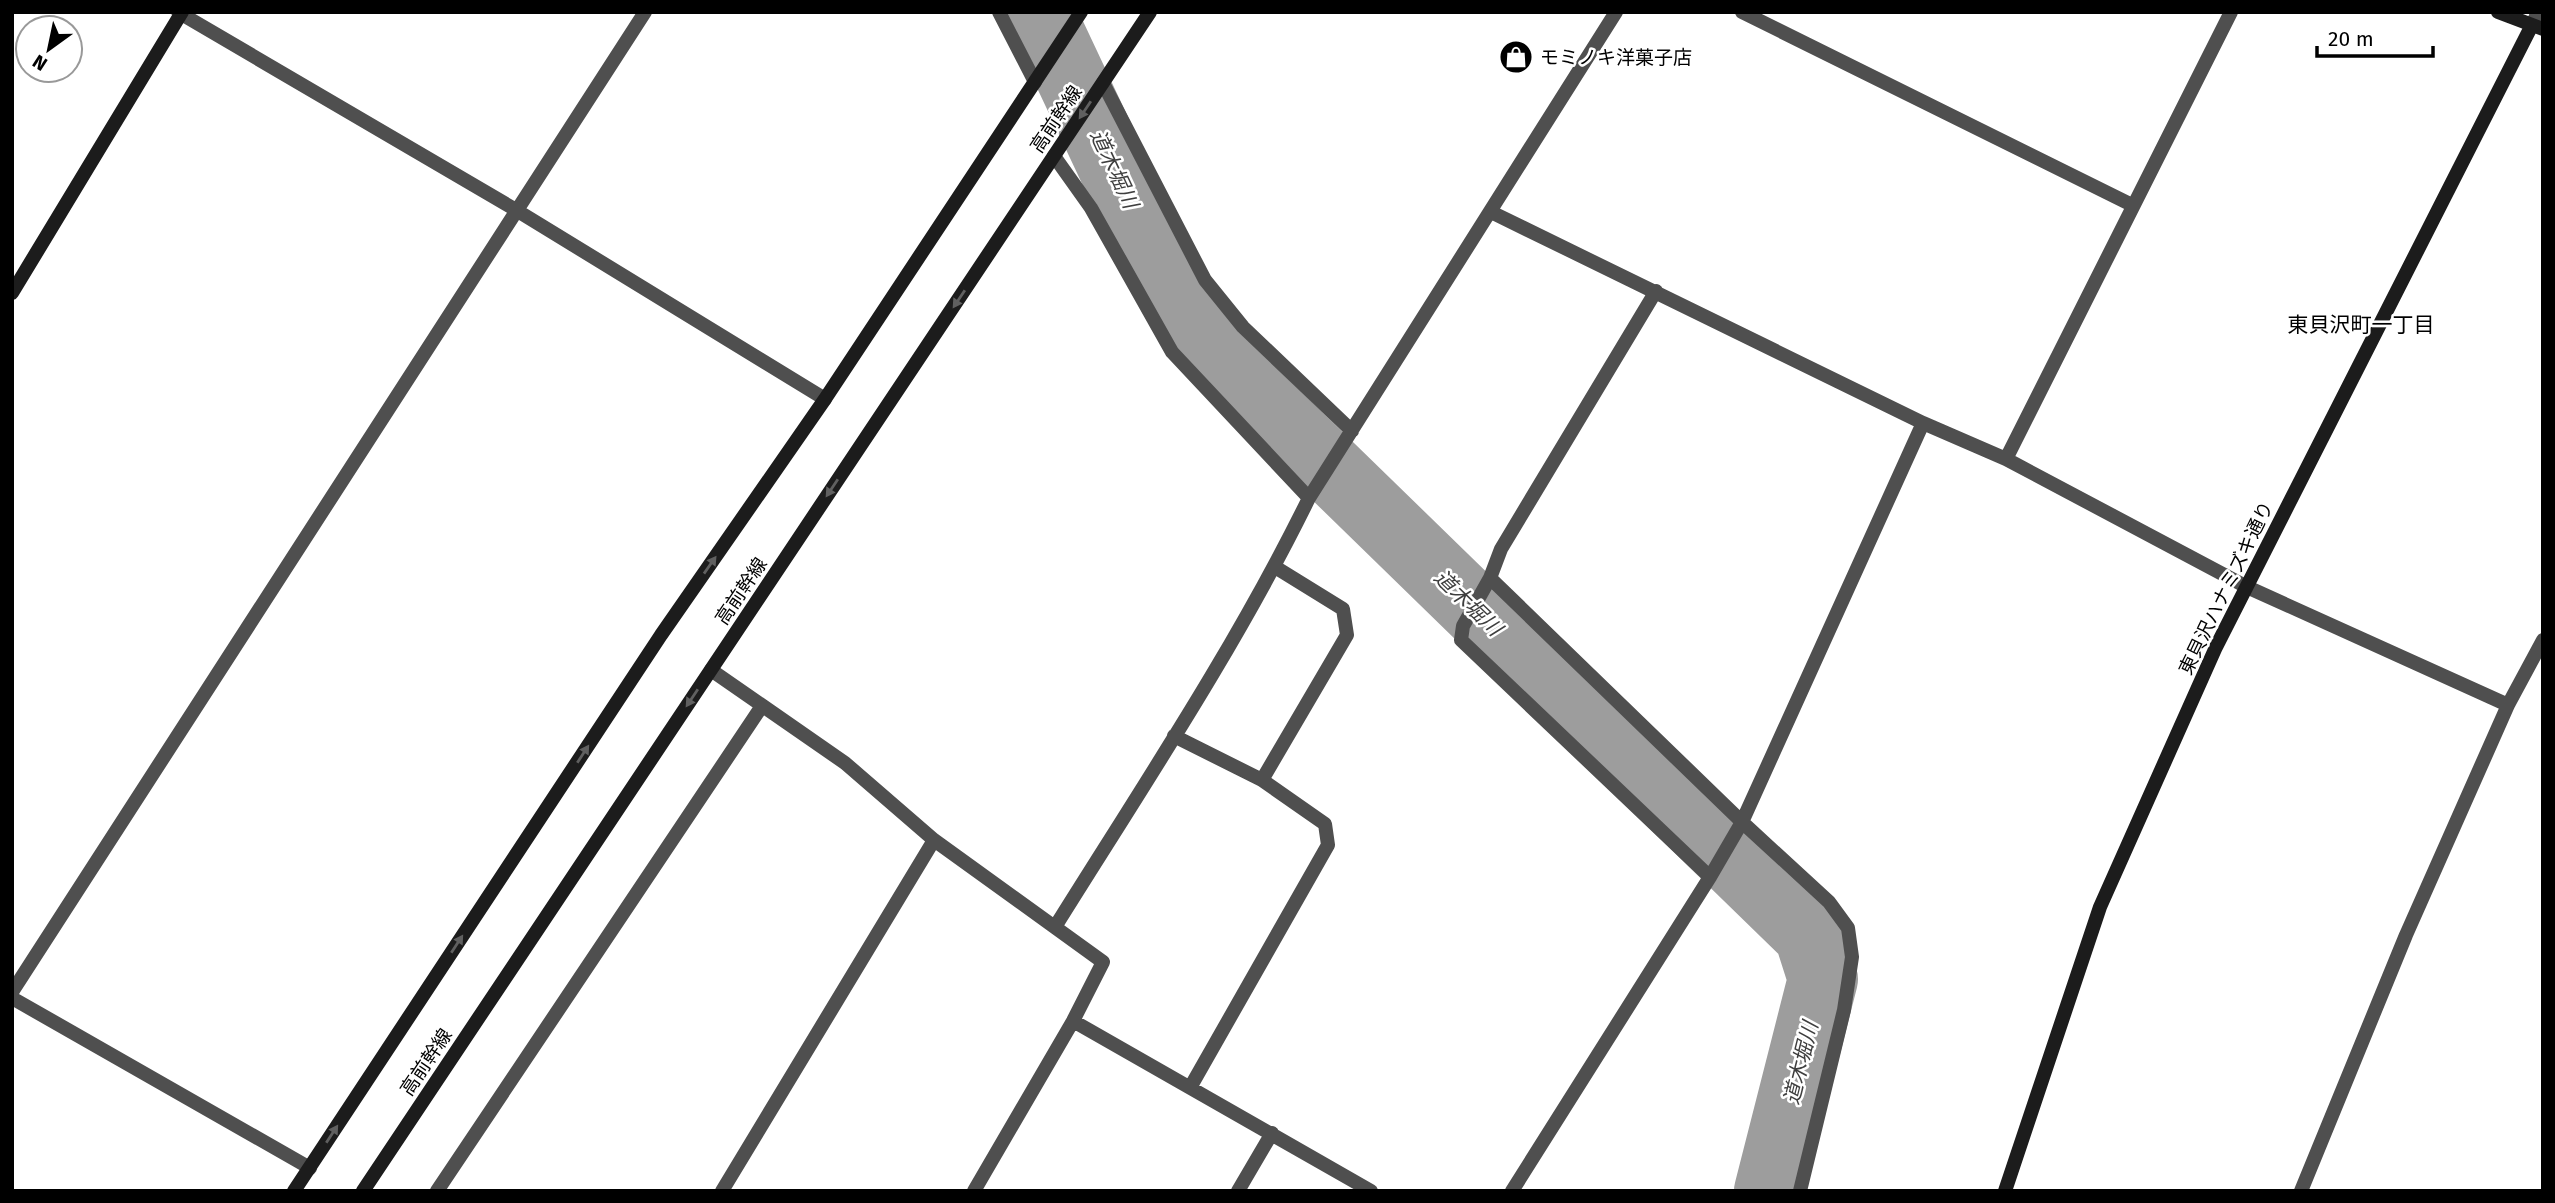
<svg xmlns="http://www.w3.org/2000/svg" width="2555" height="1203" font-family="'Fira Sans','Noto Sans JP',sans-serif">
  <rect width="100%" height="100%" fill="#fff"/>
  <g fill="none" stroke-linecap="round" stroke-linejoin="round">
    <path stroke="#9d9d9d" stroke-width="70" d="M1040 12 1175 299 1231 372 1809 935 1823 979 1769 1191"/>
    <path stroke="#4f4f4f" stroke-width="14" d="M178 12 516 210 825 399
      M999 12 1035 82
      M1742 12 2132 205
      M2532 25 2538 12
      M1103 83 1205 280 1243 327 1352 431
      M1054 156 1091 208 1172 352 1309 498
      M1491 212 1923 423 2006 459 2247 587 2508 705
      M1656 291 1501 549 1490 578 1742 822 1829 902 1848 928 1852 957 1844 1010 1800 1191
      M2006 459 2231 12
      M1490 578 1463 626 1461 640 1710 877
      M711 670 845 763 934 840 1103 962 1073 1021 974 1191
      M1174 736 1262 780 1325 824 1328 845 1191 1086
      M1262 780 1347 635 1343 609 1275 567
      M1055 927C1143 786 1236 647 1309 498L1616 12
      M12 992 645 12
      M12 998 310 1168
      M1073 1021 1371 1191
      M437 1191 762 706
      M722 1191 934 840
      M1238 1191 1272 1133
      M1512 1191 1710 877 1742 822 1923 423
      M2301 1191 2406 935 2508 705 2543 640"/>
    <path stroke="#1c1c1c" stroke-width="14" d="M2498 12 2543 29
      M12 293 182 12
      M294 1191 661 635 825 399 1081 12
      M363 1191 1150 12
      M2005 1191 2100 907 2216 647 2532 25"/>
  </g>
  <defs><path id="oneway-solid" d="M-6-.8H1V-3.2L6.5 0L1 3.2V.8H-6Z" transform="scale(1.75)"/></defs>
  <g fill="#606060">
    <use href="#oneway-solid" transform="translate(1085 110) rotate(124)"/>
    <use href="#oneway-solid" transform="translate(959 299) rotate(124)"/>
    <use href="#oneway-solid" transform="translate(832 488) rotate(124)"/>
    <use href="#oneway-solid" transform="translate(710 565) rotate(-55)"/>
    <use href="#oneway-solid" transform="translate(692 698) rotate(124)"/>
    <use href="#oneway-solid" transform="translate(583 754) rotate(-57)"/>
    <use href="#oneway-solid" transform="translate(457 944) rotate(-57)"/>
    <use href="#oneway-solid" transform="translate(332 1134) rotate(-57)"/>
  </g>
  <defs>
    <symbol id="shop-disc" viewBox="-11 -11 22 22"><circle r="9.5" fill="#000" stroke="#fff"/><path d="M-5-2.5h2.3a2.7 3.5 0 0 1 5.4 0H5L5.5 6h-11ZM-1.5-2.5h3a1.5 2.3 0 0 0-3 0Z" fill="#fff"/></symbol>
  </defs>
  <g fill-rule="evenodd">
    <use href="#shop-disc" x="1497" y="38" width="38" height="38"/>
  </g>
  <g text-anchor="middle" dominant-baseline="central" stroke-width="5" stroke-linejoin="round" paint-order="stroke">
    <g font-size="19" fill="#000" stroke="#fff" text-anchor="start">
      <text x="1540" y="57">モミノキ洋菓子店</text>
    </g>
    <g font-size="19" fill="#000" stroke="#fff">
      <text transform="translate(1056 119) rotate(-56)">高前幹線</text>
      <text transform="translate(2226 588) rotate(-64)">東貝沢ハナミズキ通り</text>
      <text transform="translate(741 591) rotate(-56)">高前幹線</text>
      <text transform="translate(426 1062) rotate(-56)">高前幹線</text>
    </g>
    <g font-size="21" font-style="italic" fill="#3e3e3e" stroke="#fff">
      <text transform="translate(1114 169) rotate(65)">道木堀川</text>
      <text transform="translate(1468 603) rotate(44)">道木堀川</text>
      <text transform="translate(1801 1063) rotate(-76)">道木堀川</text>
    </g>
    <g font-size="21" fill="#000" stroke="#fff">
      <text x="2361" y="325">東貝沢町一丁目</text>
    </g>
  </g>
  <rect width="2555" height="1203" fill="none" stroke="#000000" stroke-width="28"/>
  <g transform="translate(49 49) rotate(213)"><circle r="33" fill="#ffffff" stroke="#999999" stroke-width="2"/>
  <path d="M0-5L12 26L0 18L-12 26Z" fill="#000000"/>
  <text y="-10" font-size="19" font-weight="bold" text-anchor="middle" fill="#000000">N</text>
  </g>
  <path d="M2317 46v10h116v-10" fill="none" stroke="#000000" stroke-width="3.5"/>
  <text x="2328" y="46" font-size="21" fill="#000000" stroke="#ffffff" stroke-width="5" paint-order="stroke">20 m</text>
</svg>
